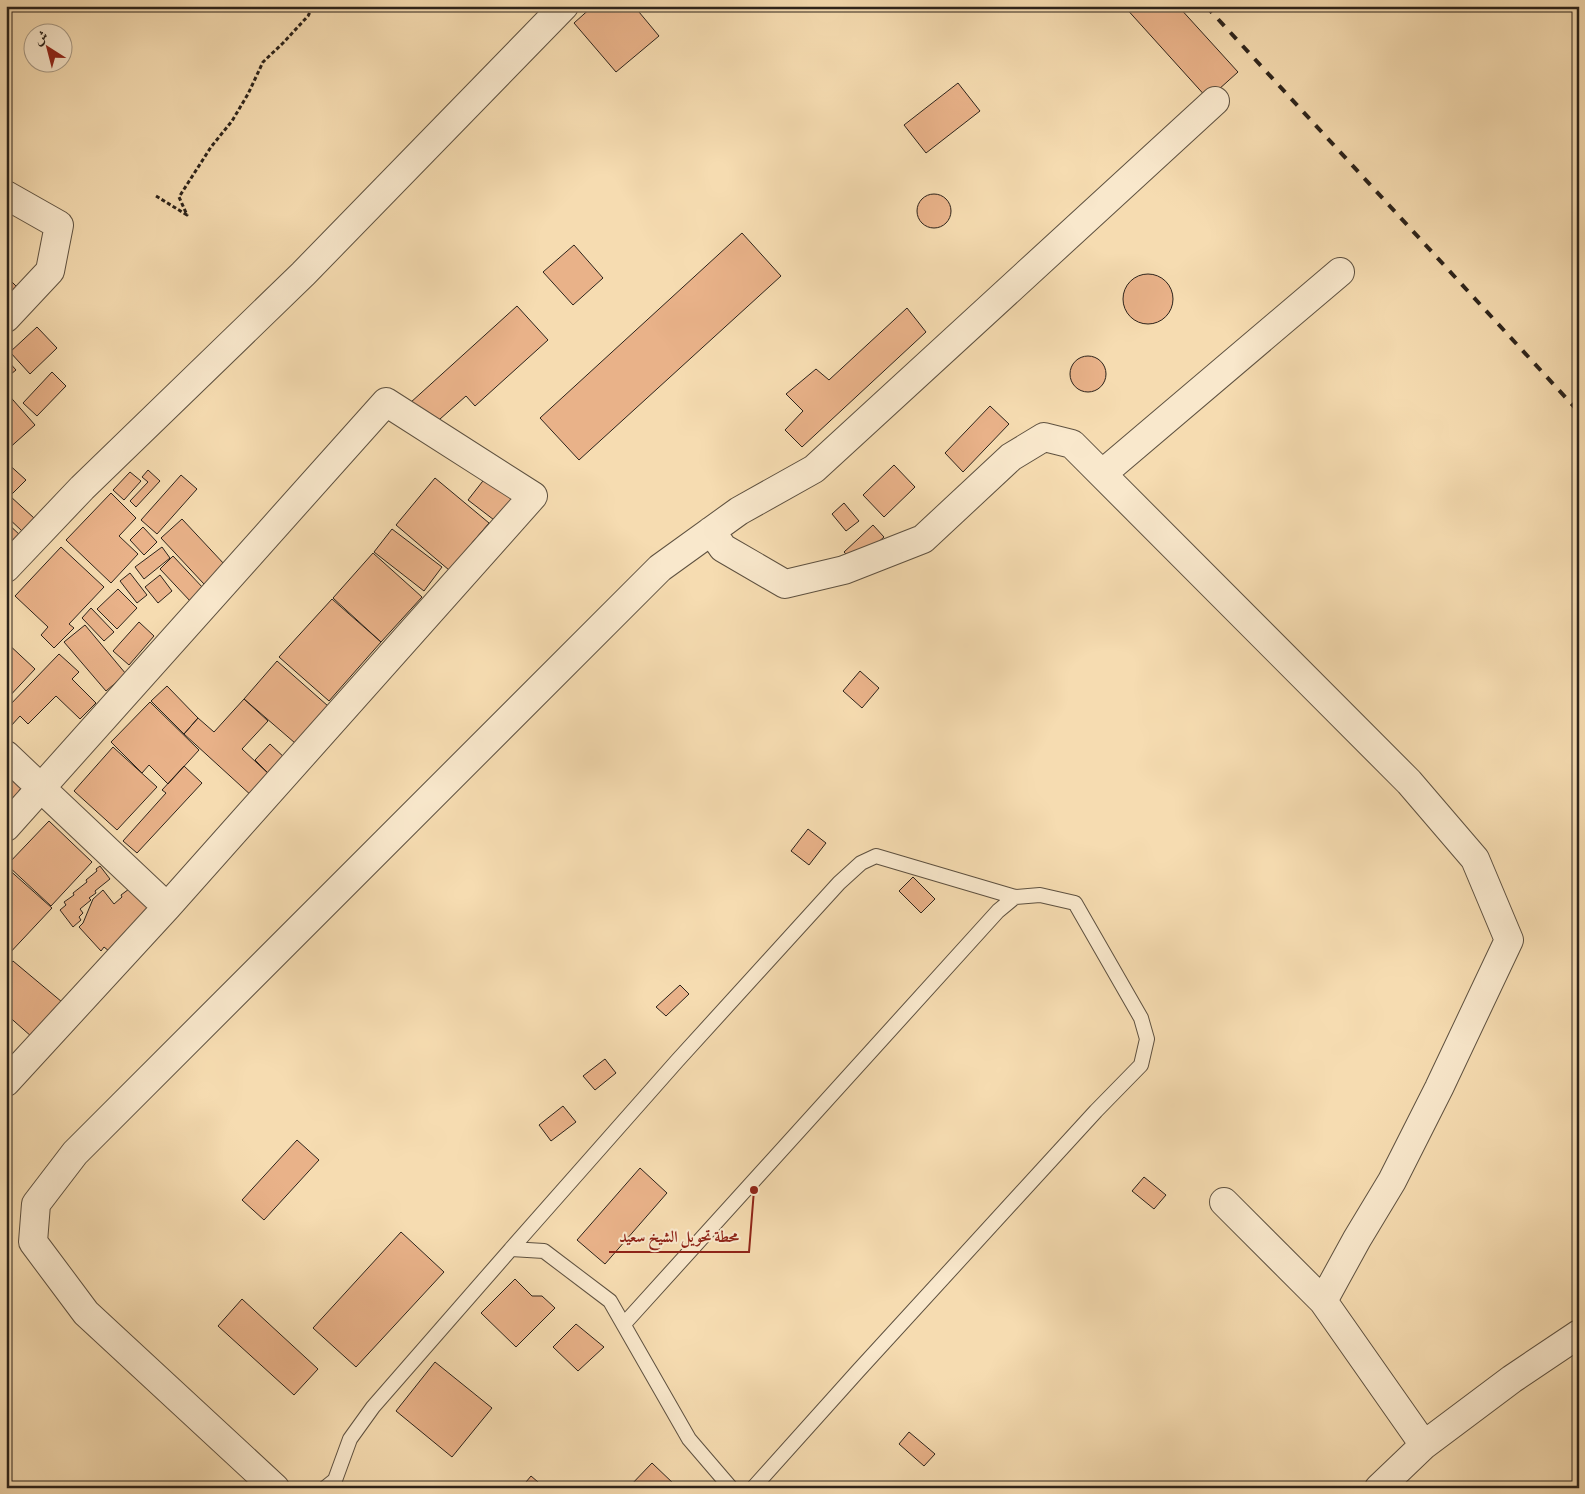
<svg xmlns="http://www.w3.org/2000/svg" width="1585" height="1494" font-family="Alegreya,Amiri,serif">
  <rect width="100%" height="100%" fill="#f6dcb1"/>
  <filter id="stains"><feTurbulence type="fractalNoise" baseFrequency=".004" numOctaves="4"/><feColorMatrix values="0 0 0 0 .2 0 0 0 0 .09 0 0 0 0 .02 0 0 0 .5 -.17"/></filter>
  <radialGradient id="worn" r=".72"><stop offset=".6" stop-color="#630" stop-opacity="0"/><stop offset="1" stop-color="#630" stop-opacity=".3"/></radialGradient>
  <path fill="#e9b289" stroke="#2c231b" d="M593 6H634L659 36 616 72 574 23Z
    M1124 6H1178L1238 72 1208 99Z
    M958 83 980 111 926 153 904 125Z
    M917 211a17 17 0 1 1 34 0a17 17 0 1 1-34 0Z
    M742 233 781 276 579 460 540 418Z
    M574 245 603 278 573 305 543 272Z
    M1123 299a25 25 0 1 1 50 0a25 25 0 1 1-50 0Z
    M6 276 17 287 6 298Z
    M517 306 548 340 475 406 466 396 431 427 410 403Z
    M907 308 926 332 802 447 785 430 803 411 786 394 816 369 829 380Z
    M37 327 57 348 30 374 10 352Z
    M1070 374a18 18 0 1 1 36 0a18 18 0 1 1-36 0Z
    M7 360 16 370 6 378V361Z
    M52 372 66 386 37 416 23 403Z
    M6 392 35 425 6 451Z
    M990 406 1009 424 963 472 945 453Z
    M6 462 26 480 10 496 34 518 22 531 6 516Z
    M894 465 915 487 884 517 863 495Z
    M148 470 160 481 136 507 130 501 148 482 142 477Z
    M130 472 141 481 124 500 113 490Z
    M181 475 197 489 157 534 141 520Z
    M486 477 516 501 498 523 468 500Z
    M435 478 489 523 449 570 396 525Z
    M111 493 136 518 119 536 138 554 111 583 66 540Z
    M844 503 859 521 846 531 832 514Z
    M182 519 225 565 204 584 161 538Z
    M6 522 21 536 6 551Z
    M873 525 884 537 855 563 844 552Z
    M143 527 157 542 144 555 130 540Z
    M392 529 442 567 424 591 374 552Z
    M61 547 104 587 69 624 74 628 54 648 41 635 48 627 15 596Z
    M162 547 170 558 144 579 135 567Z
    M373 553 422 597 381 642 333 598Z
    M173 556 204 589 191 602 160 569Z
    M130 573 147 595 137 603 120 581Z
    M160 575 172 591 158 603 145 587Z
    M118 589 137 608 117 629 97 609Z
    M332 599 381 642 329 701 279 657Z
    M91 608 114 632 104 641 82 618Z
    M139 622 154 636 129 665 113 651Z
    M85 625 126 674 106 691 64 642Z
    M6 642 35 669 6 700Z
    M59 654 79 672 72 679 96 703 80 719 56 696 28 724 20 716 10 727 6 724V709Z
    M277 661 328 706 295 743 244 699Z
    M860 671 879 688 862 708 843 691Z
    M167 686 198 718 184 734 151 701Z
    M244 699 268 721 242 749 272 777 253 797 184 734 198 718 214 732Z
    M150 702 199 750 168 784 149 765 142 773 111 742Z
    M270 744 287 760 272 777 255 760Z
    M113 747 157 787 117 830 74 791Z
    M184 766 202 783 137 853 123 841 166 793 162 790Z
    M6 775 22 787 8 805 6 804Z
    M49 821 92 862 51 906 7 865Z
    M808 829 826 843 809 865 791 851Z
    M100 866 110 879 95 891 96 893 89 898 91 900 80 909 83 913 79 917 81 920 73 927 60 910 66 905 64 902 74 895 73 893 87 882 86 880 97 871 96 869Z
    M6 867 52 908 6 957Z
    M913 877 935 899 921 913 899 891Z
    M133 886 153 907 109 951 104 947 101 951 79 927 83 923 93 899 103 890 114 904 122 897 121 895Z
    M13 961 62 1002 32 1037 6 1014V969Z
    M680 985 689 994 666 1016 656 1007Z
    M605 1059 616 1073 595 1090 583 1076Z
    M563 1106 576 1122 551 1141 539 1125Z
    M297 1140 319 1160 264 1220 242 1200Z
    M640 1168 667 1193 605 1264 577 1240Z
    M1144 1177 1166 1195 1154 1209 1132 1191Z
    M401 1232 444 1272 356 1367 313 1328Z
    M515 1279 532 1296H542L555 1308 516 1347 481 1313Z
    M242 1299 318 1369 294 1395 218 1326Z
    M576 1324 604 1347 578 1371 553 1347Z
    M435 1362 492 1408 452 1457 396 1411Z
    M909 1432 935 1454 924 1466 899 1444Z
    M652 1463 675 1485 672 1488H628Z
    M531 1476 545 1488H521Z"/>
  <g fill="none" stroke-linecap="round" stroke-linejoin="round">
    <defs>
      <path id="lane" d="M511 1249 677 1061 839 883 861 863 876 856 1015 897
        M624 1324 998 911 1015 897 1040 895 1075 903 1141 1018 1147 1039 1141 1065 1096 1111 858 1371 753 1488
        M325 1488 335 1480 350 1439 373 1407 511 1249 544 1251 610 1301 689 1439 731 1488"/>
      <path id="street" d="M6 195 59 225 50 271 6 318
        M1102 474 1340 272
        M711 531 723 548 785 584 844 570 923 539 1011 457 1044 437 1072 444 1409 782 1475 859 1509 940 1439 1088 1392 1181 1357 1239 1323 1301
        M6 568 82 488 303 274 564 6
        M6 755 167 907
        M6 827 386 402 533 496 167 907 6 1082
        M1224 1202 1323 1301 1424 1445
        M275 1488 86 1313 33 1242 36 1204 75 1153 660 568 739 511 814 469 1215 101
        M1379 1488 1424 1445 1512 1379 1579 1334"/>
    </defs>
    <use href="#lane" stroke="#5e5140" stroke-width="16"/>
    <use href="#street" stroke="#5e5140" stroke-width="30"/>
    <path stroke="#2c231b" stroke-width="3" stroke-dasharray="4 2.5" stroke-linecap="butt" d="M6 11 11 6
      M156 196 187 215 179 197 211 147 232 121 248 94 263 62 283 43 308 16 313 6"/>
    <use href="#lane" stroke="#f9e8cc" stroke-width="14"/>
    <use href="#street" stroke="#f9e8cc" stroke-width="28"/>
    <path stroke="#2c231b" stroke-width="4" stroke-dasharray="9 9" stroke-linecap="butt" d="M1206 6 1579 412"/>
  </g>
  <path fill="none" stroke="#8f2418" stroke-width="2" d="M754 1190L749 1252H609"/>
  <circle fill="#8f2418" stroke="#f9e8cc" stroke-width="2" cx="754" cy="1190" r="5"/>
  <g font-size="16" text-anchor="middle" font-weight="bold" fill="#8f2418" stroke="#f9e8cc" stroke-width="4" stroke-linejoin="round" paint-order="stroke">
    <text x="679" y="1242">محطة تحويل الشيخ سعيد</text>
  </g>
  <rect width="1585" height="1494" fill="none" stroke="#f6dcb1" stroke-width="25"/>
  <rect x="8" y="8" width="1570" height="1479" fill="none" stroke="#2c231b" stroke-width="2.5"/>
  <rect x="12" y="12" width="1560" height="1469" fill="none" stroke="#2c231b"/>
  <g transform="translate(48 48) rotate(324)"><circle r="24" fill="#f9e8cc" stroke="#a79985"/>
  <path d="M0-4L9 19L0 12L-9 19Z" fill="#8f2418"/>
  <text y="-8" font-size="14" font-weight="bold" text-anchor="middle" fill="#2c231b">ش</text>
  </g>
  <rect width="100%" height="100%" filter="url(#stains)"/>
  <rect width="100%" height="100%" fill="url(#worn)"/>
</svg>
